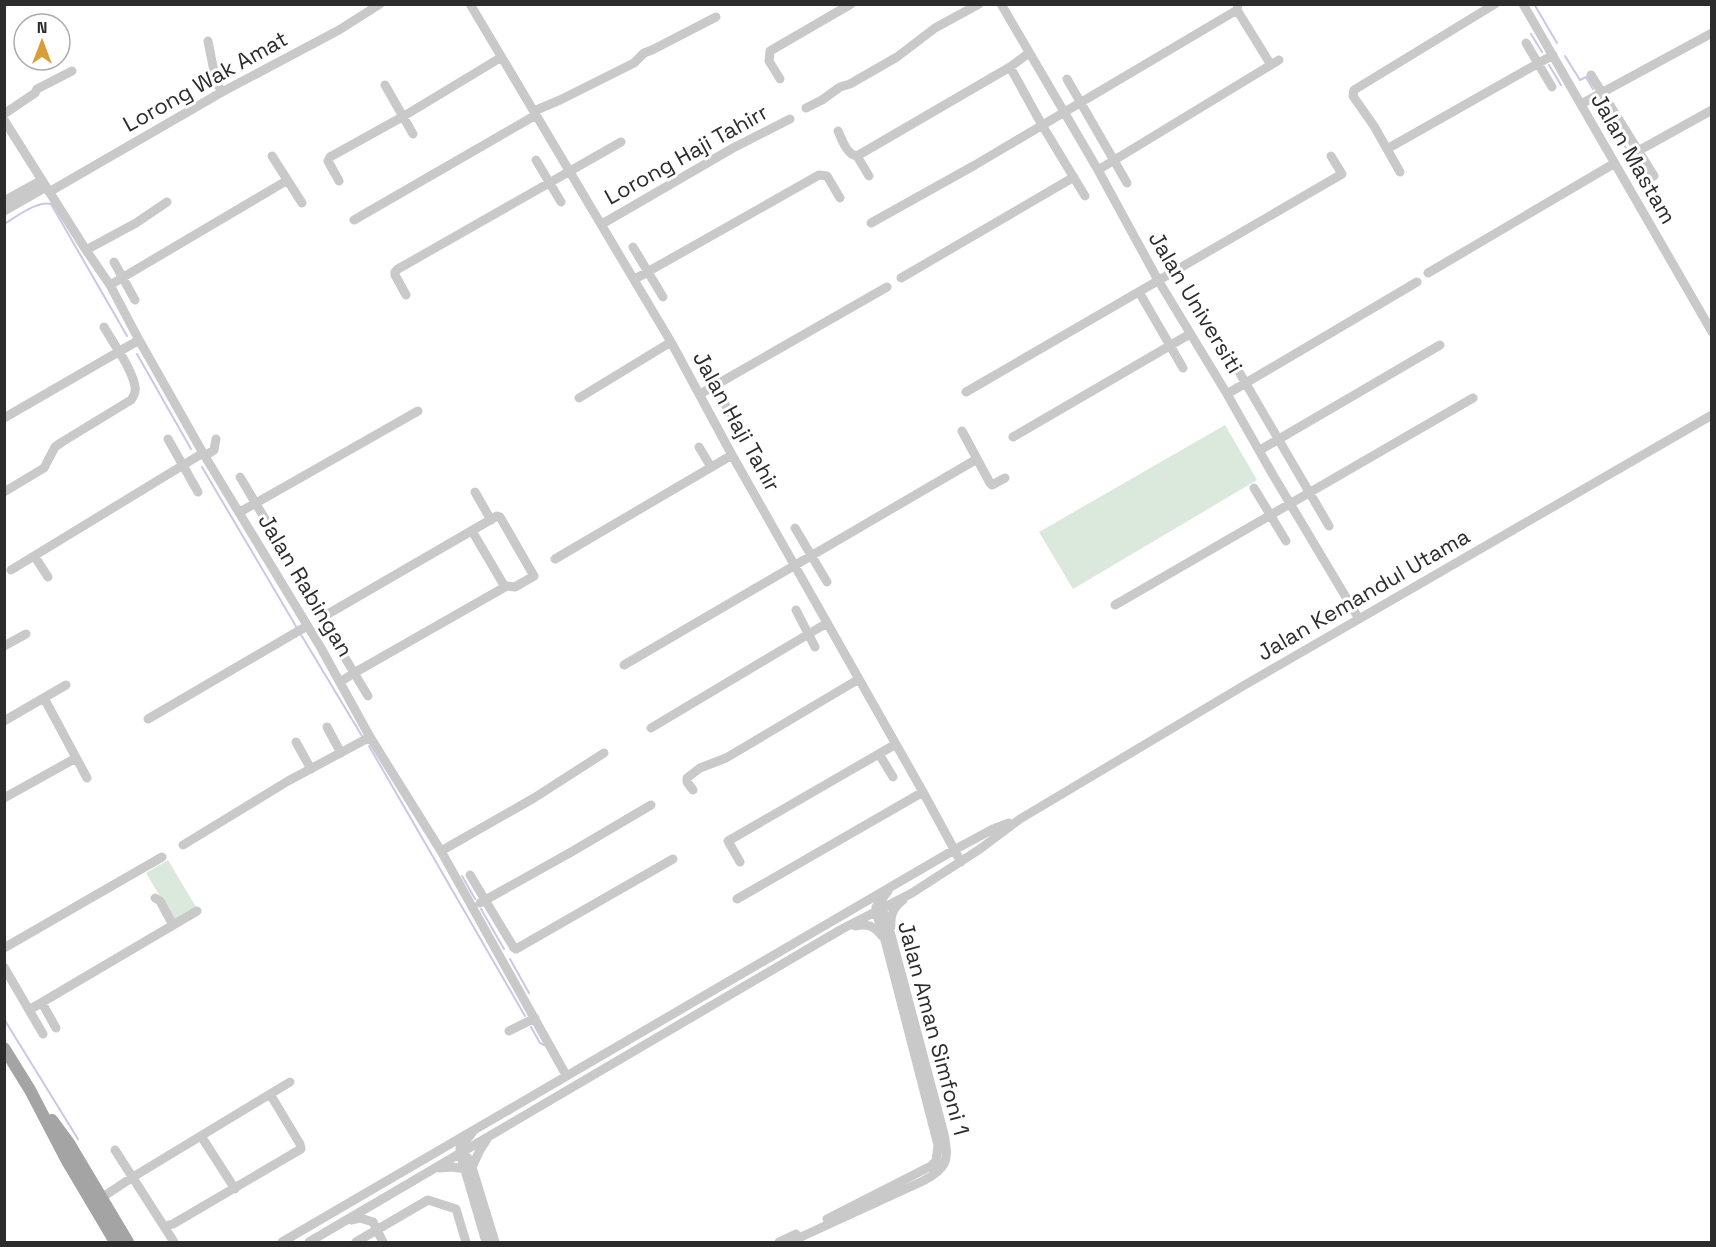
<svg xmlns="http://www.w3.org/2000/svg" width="1716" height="1247" font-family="'Space Grotesk',sans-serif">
  <rect width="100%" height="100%" fill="#fff"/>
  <path fill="#dae9dc" d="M1225 425 1257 480 1073 589 1039 532Z
    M168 860 196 907 174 920 146 873Z"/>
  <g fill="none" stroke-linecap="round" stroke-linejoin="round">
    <path stroke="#cac7e8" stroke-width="2" d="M1534 4 1557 43
      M1531 34 1542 52
      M1565 56 1580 80 1586 77 1593 89
      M1549 65 1561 85
      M1599 100 1630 155
      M1636 166 1647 185
      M4 224C16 217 38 200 51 204L127 336
      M137 354 191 449
      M202 467 297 628
      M300 633 362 736
      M369 746 525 1016
      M462 876 475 899
      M481 909 504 949
      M510 959 529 993
      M4 1019 78 1139
      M531 1027 540 1043 544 1045"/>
    <path stroke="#c9c9c9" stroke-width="9" d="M470 4 671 342 732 455 923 792 961 862
      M1001 4 1098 170 1158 280 1227 394 1273 475 1359 619
      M1523 4 1712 332
      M1237 10 1271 65
      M208 41 216 82 222 92
      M1526 43 1552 87
      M1010 67 1042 125 1085 196
      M1591 75 1654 176
      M780 79 769 61 770 51 851 4
      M1067 79 1127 183
      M385 85 413 134
      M1581 104 1712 33
      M806 108 822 100 840 87 850 84 897 57 935 28 979 4
      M534 111 560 100 634 63 644 53 652 50 716 17
      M4 114 35 93 37 89 72 71
      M4 120 86 250 110 285 139 340 203 453 321 648 370 737 441 851 566 1075
      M838 131C842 140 847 155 857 156L1010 67 1029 53
      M1387 149 1553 55
      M1638 151 1712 110
      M272 156 302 203
      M857 156 869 176
      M536 160 561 202
      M1098 170 1279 60
      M1400 172 1374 126 1355 99 1353 96 1354 90 1495 4
      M339 181 328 161 330 157 404 116 500 58
      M49 192 222 92 339 30 380 4
      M4 201 42 180
      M4 211 46 187
      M354 220 536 115
      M871 223 975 165 1237 10 1238 4
      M602 224 733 148 790 119
      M633 247 663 297
      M86 250 136 223 167 202
      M114 262 135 300
      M1428 273 1615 163
      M901 278 1074 177
      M635 279 819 175 827 176 840 198
      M110 285 286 181
      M1139 292 1183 368
      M406 295 395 275V272L398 269 621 142
      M1228 353 1329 526
      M701 363 730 413
      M966 392 1342 174 1331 156
      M700 394 887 287
      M1227 394 1417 282
      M579 398 671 342
      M4 418 139 340
      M962 431 990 483 992 485 1005 478
      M1013 437 1190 334
      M168 439 198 492
      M699 447 711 467
      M1260 450 1440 345
      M205 456 214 450 216 439
      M240 477 268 524
      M1254 488 1286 541
      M4 492 44 468 55 447 62 442 131 400C134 396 136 392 135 387 133 370 113 343 104 327
      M475 492 491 520
      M240 512 418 411
      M795 528 827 582
      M35 557 48 577
      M555 559 732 455
      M11 570 203 453
      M306 593 368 696
      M1115 605 1473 398
      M796 610 815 647
      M321 618 497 516 500 517 534 576 515 587 507 586
      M4 646 26 634
      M624 665 977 459
      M340 682 354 673 505 587 472 531
      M44 698 87 778
      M148 719 307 626
      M4 721 66 685
      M327 727 341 753
      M651 728 827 623
      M296 742 311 769
      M879 754 893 777
      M693 790 687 782V778L700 768 726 758 859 679
      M4 798 76 758
      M183 845 288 781 370 737
      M441 851 534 798 604 753
      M740 862 728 841 896 744
      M470 875 514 948 516 949 673 859
      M155 898 160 901 173 925
      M737 899 923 792
      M480 903 573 851 651 805
      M855 926C868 923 874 926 882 936
      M891 927C890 915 893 908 903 900
      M4 948 162 857
      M4 967 43 1034
      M42 1003 56 1028
      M29 1010 197 911
      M509 1031 535 1018
      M472 1133 460 1148V1153L486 1242
      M201 1136 235 1189
      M115 1150 174 1242
      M468 1158 472 1167 495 1242
      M472 1167 480 1150 487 1139
      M439 1168 452 1167 466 1169
      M101 1198 133 1177 290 1082
      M827 1219 931 1166 936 1161 938 1145 885 940 876 912V907L888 891
      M351 1220 360 1218 373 1222 383 1242
      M165 1226 173 1224 301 1149 300 1144 270 1094
      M282 1242 954 850 993 829 1009 823
      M309 1242 842 929 912 893 980 849 1020 819 1243 686 1712 415
      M356 1242 428 1200 456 1209 466 1242
      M779 1242 796 1234
      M790 1242 923 1181C948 1168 949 1160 944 1134L891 935 882 908 876 907"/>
    <path stroke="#a4a4a4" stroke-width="12" d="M4 1048 30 1090 67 1161 115 1242
      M52 1120 69 1143 128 1242"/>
  </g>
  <g text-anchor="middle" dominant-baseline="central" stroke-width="6" stroke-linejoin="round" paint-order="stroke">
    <g font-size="22" fill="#2c2c2c" stroke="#fff">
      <text transform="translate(205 81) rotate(-29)">Lorong Wak Amat</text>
      <text transform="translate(686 154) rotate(-29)">Lorong Haji Tahirr</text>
      <text transform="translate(1634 158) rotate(60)">Jalan Mastam</text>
      <text transform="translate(1196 302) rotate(59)">Jalan Universiti</text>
      <text transform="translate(737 421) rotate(61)">Jalan Haji Tahir</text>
      <text transform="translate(306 585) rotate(59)">Jalan Rabingan</text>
      <text transform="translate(1363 594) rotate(-30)">Jalan Kemandul Utama</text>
      <text transform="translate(934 1028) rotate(75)">Jalan Aman Simfoni 1</text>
    </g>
  </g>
  <rect width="1716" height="1247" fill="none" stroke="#2c2c2c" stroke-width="12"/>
  <g transform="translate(42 42)"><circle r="28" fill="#ffffff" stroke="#ababab" stroke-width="1.5"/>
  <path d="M0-4.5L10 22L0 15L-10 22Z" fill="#d99e37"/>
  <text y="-9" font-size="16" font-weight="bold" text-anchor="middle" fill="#2c2c2c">N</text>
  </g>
</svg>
